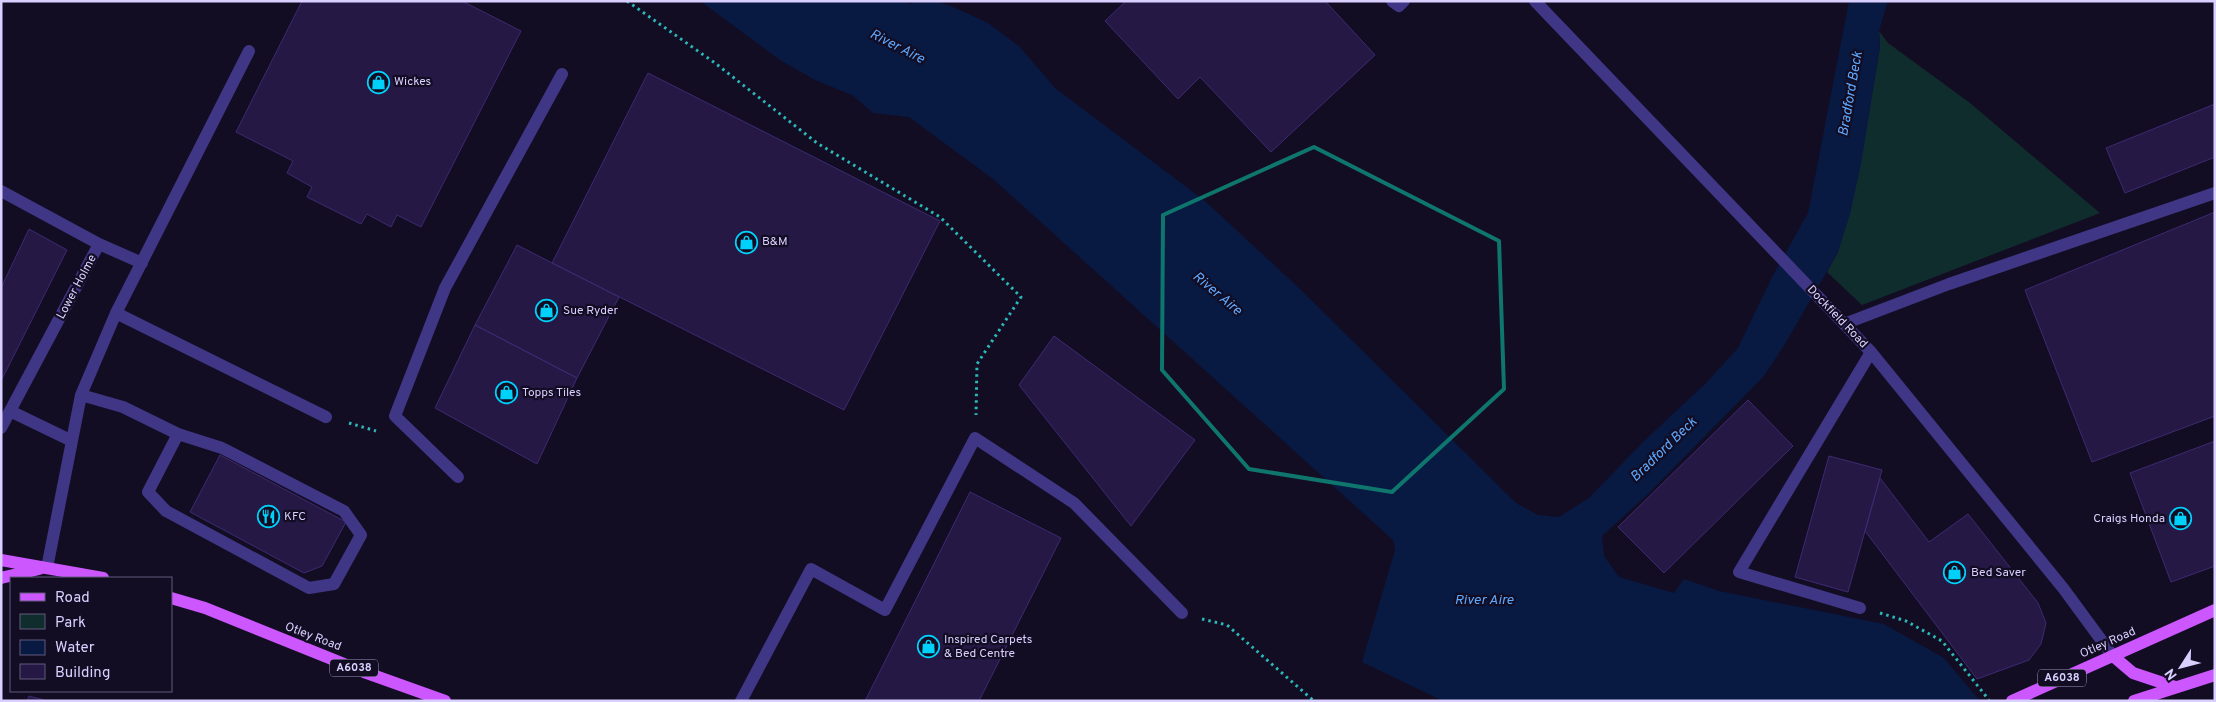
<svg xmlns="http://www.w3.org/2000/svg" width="2216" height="702" font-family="Overpass,sans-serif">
  <rect width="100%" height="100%" fill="#130d24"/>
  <path fill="#102d2e" d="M1879 31 1888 43 1970 103 2100 213 1862 305 1827 272 1838 252 1870 104 1880 47Z"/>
  <path fill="#081942" d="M700 1H903L910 4 918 1H935L951 6 988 23 1020 47 1055 88 1205 201 1299 288 1516 503 1538 515 1559 517 1589 498 1644 441 1705 384 1738 348 1772 277 1808 213 1849 1H1888L1879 31 1880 47 1861 164 1850 214 1838 252 1785 344 1764 376 1648 494 1602 536 1604 556 1619 577 1674 593 1684 579 1719 591 1884 624 1944 658 1980 701H1443L1362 662 1395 550 1393 540 993 179 909 117 873 113 852 95 815 80 780 60Z"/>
  <path fill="#251845" stroke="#3d2a72" d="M302 1H462L521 31 421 227 397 215 391 227 367 214 361 224 307 197 312 187 287 173 293 161 236 132Z
    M1126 1H1325L1375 55 1271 152 1200 77 1178 99 1105 21Z
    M648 73 940 221 844 410 552 263Z
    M2215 104V157L2125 193 2106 148Z
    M2215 212V416L2092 462 2025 290Z
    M29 229 67 250 1 381V288Z
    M517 245 619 297 577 378 475 325Z
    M475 325 577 378 537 464 435 408Z
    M1054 336 1195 440 1131 526 1019 385Z
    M1748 400 1793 446 1664 573 1618 527Z
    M2215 441V566L2171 582 2130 473Z
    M220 455 346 522 322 566 304 573 190 512Z
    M1829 456 1882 470 1848 592 1795 577Z
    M1880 478 1929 542 1968 514 2038 603 2046 623 2041 644 2029 660 1977 679 1865 531Z
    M970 492 1061 538 979 701H865Z
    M29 696 44 700V701H27Z"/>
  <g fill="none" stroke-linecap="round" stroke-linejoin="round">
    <path stroke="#2ab8b9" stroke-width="3" stroke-dasharray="2.5 4" stroke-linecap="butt" d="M627 1 715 63 817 143 940 217 1021 297 977 364 976 415
      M349 423 376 431
      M1880 613 1906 621 1942 641 1989 700
      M1202 619 1227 625 1314 701"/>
    <path stroke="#3f3685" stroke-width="12" d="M1392 1 1399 6 1404 1
      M1535 1 1871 352 2063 588 2113 656
      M1 191 99 244 1 428
      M99 244 142 263
      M116 313 326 417
      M1844 324 1949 284 2215 193
      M81 395 123 407 178 434 148 492 166 511 309 588 334 584 361 535 344 511 222 448 178 434
      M10 411 70 440
      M458 477 395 416 445 288 562 74
      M47 568 81 395 116 313 249 51
      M1860 608 1739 572 1871 352
      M741 701 811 569 885 610 975 438 1074 503 1182 613"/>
    <path stroke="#cc57ff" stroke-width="12" d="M1 560 103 578
      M1 578 39 569
      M171 598 205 608 364 672 445 701
      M2113 656 2133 673 2175 687
      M2012 701 2215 610
      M2134 701 2215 675"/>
  </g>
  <path fill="none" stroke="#0f766e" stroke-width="4" stroke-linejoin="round" d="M1314 147 1499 241 1504 389 1392 492 1249 469 1162 370 1163 215Z"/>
  <defs>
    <symbol id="shop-ring" viewBox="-11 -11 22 22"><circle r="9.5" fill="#130d24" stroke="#00d1fb" stroke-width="1.5"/><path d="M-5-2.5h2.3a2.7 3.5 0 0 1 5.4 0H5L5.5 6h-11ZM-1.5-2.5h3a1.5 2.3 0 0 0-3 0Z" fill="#00d1fb"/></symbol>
    <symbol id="restaurant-ring" viewBox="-11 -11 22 22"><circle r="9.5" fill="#130d24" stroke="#00d1fb" stroke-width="1.5"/><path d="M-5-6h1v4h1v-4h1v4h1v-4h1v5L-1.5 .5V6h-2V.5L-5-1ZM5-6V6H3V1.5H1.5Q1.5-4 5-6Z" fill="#00d1fb"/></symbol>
  </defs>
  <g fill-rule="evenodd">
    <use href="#shop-ring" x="366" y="70" width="25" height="25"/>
    <use href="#shop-ring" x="734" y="230" width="25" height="25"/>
    <use href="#shop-ring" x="534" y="298" width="25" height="25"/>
    <use href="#shop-ring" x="494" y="380" width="25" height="25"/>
    <use href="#restaurant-ring" x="256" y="504" width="25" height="25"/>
    <use href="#shop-ring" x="2168" y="506" width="25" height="25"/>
    <use href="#shop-ring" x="1942" y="560" width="25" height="25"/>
    <use href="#shop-ring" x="916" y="634" width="25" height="25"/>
  </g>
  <g text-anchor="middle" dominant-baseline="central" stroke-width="4.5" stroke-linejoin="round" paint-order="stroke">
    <g fill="#130d24" stroke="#9e96bd" stroke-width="1">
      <rect x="330" y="659.5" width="48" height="17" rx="4"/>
      <rect x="2038" y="669.5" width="48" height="17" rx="4"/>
    </g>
    <g font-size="11" font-weight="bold" fill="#d9d0ff">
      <text x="354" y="668">A6038</text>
      <text x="2062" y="678">A6038</text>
    </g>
    <g font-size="12" fill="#d9d0ff" stroke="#130d24" text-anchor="start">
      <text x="394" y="82">Wickes</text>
      <text x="762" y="242">B&amp;M</text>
      <text x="563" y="311">Sue Ryder</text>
      <text x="522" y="393">Topps Tiles</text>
      <text x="284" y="517">KFC</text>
      <text x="2165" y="519" text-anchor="end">Craigs Honda</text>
      <text x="1971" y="573">Bed Saver</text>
      <text x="944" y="640">Inspired Carpets<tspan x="944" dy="14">&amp; Bed Centre</tspan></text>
    </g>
    <g font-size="12" fill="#d9d0ff" stroke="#130d24">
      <text transform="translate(77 287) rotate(-62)">Lower Holme</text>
      <text transform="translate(1837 317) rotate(46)">Dockfield Road</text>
      <text transform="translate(313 637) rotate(21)">Otley Road</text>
      <text transform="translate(2108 643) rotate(-24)">Otley Road</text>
    </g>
    <g font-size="14" font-style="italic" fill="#5ea9ff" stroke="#130d24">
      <text transform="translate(897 47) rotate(27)">River Aire</text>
      <text transform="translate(1851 94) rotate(-80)">Bradford Beck</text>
      <text transform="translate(1217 294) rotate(40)">River Aire</text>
      <text transform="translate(1664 450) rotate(-44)">Bradford Beck</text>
      <text x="1484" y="600">River Aire</text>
    </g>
  </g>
  <rect width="2216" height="702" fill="none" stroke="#d9d0ff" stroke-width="5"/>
  <rect x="10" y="577" width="162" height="115" fill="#130d24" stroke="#625b7c"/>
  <rect x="20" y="593" width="25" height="8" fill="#cc57ff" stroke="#625b7c"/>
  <text x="55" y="602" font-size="15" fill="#d9d0ff">Road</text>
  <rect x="20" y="614" width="25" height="15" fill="#102d2e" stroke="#625b7c"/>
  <text x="55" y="627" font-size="15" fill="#d9d0ff">Park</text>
  <rect x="20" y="640" width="25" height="15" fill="#081942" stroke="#625b7c"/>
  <text x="55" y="652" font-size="15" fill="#d9d0ff">Water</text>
  <rect x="20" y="664" width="25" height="15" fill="#251845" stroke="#625b7c"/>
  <text x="55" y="677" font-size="15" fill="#d9d0ff">Building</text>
  <g transform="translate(2181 667) rotate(234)" stroke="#130d24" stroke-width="4" paint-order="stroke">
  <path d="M0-4L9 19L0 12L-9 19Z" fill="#d9d0ff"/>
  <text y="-8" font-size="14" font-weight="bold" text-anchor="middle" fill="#d9d0ff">N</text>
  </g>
</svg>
